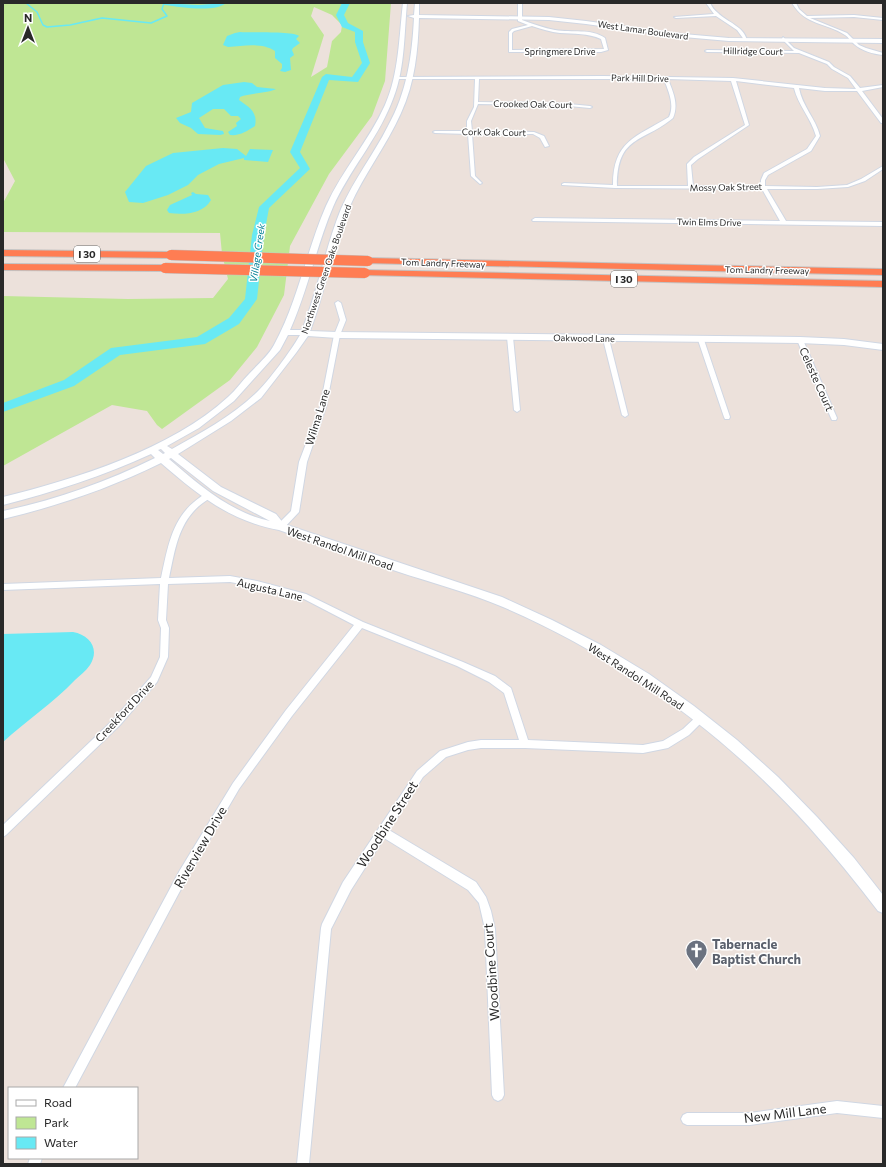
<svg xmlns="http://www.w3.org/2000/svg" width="886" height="1167" font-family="Commissioner,sans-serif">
  <rect width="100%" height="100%" fill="#ece1db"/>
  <path fill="#bfe694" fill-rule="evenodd" d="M3 3H391L385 81 372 116 329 174 290 246 284 295 257 347 230 380 162 429 157 425 147 411 112 405 3 466V296L128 299 213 298 228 279 222 254 220 233 3 232V203L15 181 3 158ZM314 7 332 15 342 25 341 32 332 41 327 67 311 77 324 35 311 16Z"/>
  <path fill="#68e9f4" d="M240 32C251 33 293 31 299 36L296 39 300 43 293 48 292 50 294 55 290 58 291 70 285 72 280 71 282 68V64L275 58V51C261 42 244 46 228 47L223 45 227 36 235 33Z
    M244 82 252 83 257 87 276 89C270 93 250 93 240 97L239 100C249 107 258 112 255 126 247 131 240 136 230 135L228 132 237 126 236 123 241 119 238 116H231L224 109H213L199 118 205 128 223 131 224 134 220 135 198 134 191 128 180 123 176 118 191 112 192 103 223 85Z
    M223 148 237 149 246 156 250 149 273 150 268 162 244 160V158L219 164 198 175 188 185 168 195 143 203 129 202 125 192 146 166 173 153Z
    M193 192 196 194 208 195 211 200C203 214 184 215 169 213L167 210 170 205 192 195 191 193Z
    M73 632C90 635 100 649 90 665 86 671 80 675 75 680 53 703 26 721 3 742V634Z"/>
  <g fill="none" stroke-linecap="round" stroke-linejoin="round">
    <path stroke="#68e9f4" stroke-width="1.5" d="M26 3 37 12 43 25 47 27 70 25 102 18 151 23 167 16 162 9 164 3"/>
    <path fill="#68e9f4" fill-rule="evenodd" d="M161 3 198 5 226 3C214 13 180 7 165 5Z
      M342 3H350L344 15 348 23 363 31V42L370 63 358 82 329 80 300 152 310 169 269 208 264 235 257 299 239 324 205 344 120 355 74 386 3 412V403L64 380 111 348 197 337 229 318 245 299 252 235 259 207 300 168 290 152 322 77 326 74 352 77 362 63 355 42V32L342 27 336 15Z"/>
    <defs>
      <path id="street" d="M518 3H522V20C533 24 544 28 555 30 572 33 591 28 605 38L608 50 601 52H509V32L512 29 528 25 518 21ZM532 26C541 29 551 32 560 33 574 34 588 33 601 39L604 49 512 50V33L514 31Z
        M706 3H710C712 7 714 10 718 13 727 22 745 27 747 41H745L737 30 716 16 676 18 674 17 714 14Z
        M792 3H796L799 9 807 16 854 15 883 18V20L854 17 810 18 847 33 859 45 866 48 883 53V55C873 54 862 51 854 44 851 41 848 37 845 35 825 22 806 26 792 3Z
        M783 37 794 48 829 62 834 67 850 76 860 88 883 85V87L862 91 883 119V123H881L857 91H825L799 88C802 106 816 119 820 136L811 151 768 175 765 180V186L817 187 847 185 861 179 883 166V169L865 181 848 187 817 189H767L786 221 883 222V226L533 221 532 220 535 218 780 221 762 189 615 188 562 185V184L564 183 613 185C613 141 636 137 669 117 675 104 668 91 664 79H479L478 102 558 103 590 106 592 107 590 108 558 105 478 104 471 121 472 131 534 132 544 136 549 146 545 147 540 138 533 134H472L475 176 482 183 480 184 471 176 468 134 435 133 433 132 435 131H467V121L474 107 475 79H397L395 78 397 77 603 76 733 78 825 88 856 89 848 78 832 69 827 64 799 53 707 52 705 51 707 50 794 51 782 39ZM668 79 731 81 745 125 694 157 687 164 688 186H617C617 135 643 143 673 118 679 104 673 92 668 79ZM736 81 794 88C798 105 811 118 816 136L807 149 764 173 761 180V186H693L691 165 698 159 749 125Z
        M338 301 341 303 346 320 340 335 326 407 307 462 299 512 283 529 280 530 276 527 277 525 291 511 299 462 320 407 334 335 340 320 335 303Z
        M510 335 513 337 520 410 517 412 514 410 507 337Z
        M606 337 609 339 628 415 625 417 622 415 603 339Z
        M701 338 704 340 730 417 729 419H725L724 417 698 340Z
        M800 338 803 340 837 418 836 420H832L831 418 797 340Z
        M207 493 211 496 210 498C204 502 198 506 193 512 177 530 174 555 169 578L230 576 257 581 306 594 363 622 463 662 495 676 511 688 528 740 643 745 663 741 683 729 698 715 701 714 704 715 706 718 689 735 668 748 643 753 525 748H481L468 750 446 757 423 777 389 830 476 882 486 897 491 911 495 929 504 1095 502 1099 498 1101 494 1099 492 1095 485 929 479 903 468 890 384 838 351 890 331 929 309 1164H297L321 928 322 924 343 882 417 771 440 751 468 742 481 740H519L504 693 489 682 457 666 362 628 292 716 239 789 188 876 75 1088H63L180 870 233 783 286 710 354 625 304 599 257 587 230 582 168 584 166 620 169 628 168 657 157 682 120 725 6 835 3 837V825L114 719 151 677 160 657 161 628 158 620 160 584 3 590V584L161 578C167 551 171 521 194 502 198 499 202 495 207 493Z
        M837 1101 883 1106V1118L837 1113 750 1125H687L683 1123 681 1119 683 1115 687 1113H750Z
        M30 1158H42L40 1164H28Z"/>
      <path id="secondary" d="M403 3H407C404 36 405 73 391 104 376 141 349 171 333 207 316 247 308 290 290 330H302C318 291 325 248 341 209 354 179 374 154 388 126 407 92 412 56 414 18L408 16 414 15 415 3H419V15L549 17 586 21 672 33 729 38 883 39V43L729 41 672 36 586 24 549 20 419 18C418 50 415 83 401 113 387 145 364 174 350 206 332 246 326 290 310 331L337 332 800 337 844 339 883 344V350L844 345 800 343 337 338 308 336 296 353 261 398 231 421 178 454 221 487 276 514 284 524 502 597 552 620 601 645 649 674 694 706 737 740 778 777 817 817 854 858 883 895V913L878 911C856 882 833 854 809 827 724 733 619 657 503 607 468 592 432 583 396 571 357 558 318 544 279 530 230 521 198 495 161 463 110 488 58 506 3 519V511C56 500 106 482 155 458L151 454C103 476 53 492 3 505V497C76 479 172 449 228 397 236 390 242 381 249 374 257 365 268 356 274 345 298 301 306 252 326 206 342 170 369 141 385 105 399 74 399 36 403 3ZM288 335H300C290 352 269 381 255 394 231 417 200 433 172 449L167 446 199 428 234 401 280 350ZM161 449 165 453 163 454 158 450ZM171 458 213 491 270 521C231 513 198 484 169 459Z"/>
      <path id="highway" d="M3 250 171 252 176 255 171 258 3 256Z
        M368 258 883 269V275L364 263 363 261Z
        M3 264 165 265 170 268 165 271 3 270Z
        M365 270 883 281V287L361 275 360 273 361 271Z"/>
    </defs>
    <use href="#street" stroke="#d0d7e3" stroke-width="2"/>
    <use href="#secondary" stroke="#d0d7e3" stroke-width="2"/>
    <use href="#highway" stroke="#c3c3c3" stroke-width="2"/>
    <use href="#street" fill="#fff" fill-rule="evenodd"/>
    <use href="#secondary" fill="#fff" fill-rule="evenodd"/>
    <use href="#highway" fill="#ff7d53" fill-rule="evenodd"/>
    <defs>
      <path id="highway-bridge" d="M171 255 368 261
        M165 268 365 273"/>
    </defs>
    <use href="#highway-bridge" stroke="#c3c3c3" stroke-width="11" stroke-linecap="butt"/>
    <use href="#highway-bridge" stroke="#ff7d53" stroke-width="10"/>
  </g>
  <defs>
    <symbol id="church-pin" viewBox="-11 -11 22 30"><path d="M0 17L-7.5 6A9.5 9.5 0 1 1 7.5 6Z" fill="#6b7280" stroke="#fff"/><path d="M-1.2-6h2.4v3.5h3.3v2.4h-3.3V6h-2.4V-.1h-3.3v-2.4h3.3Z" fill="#fff"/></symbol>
  </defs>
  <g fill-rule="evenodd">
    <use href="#church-pin" x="684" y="938" width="25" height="34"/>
  </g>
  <g text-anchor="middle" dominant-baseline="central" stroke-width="3" stroke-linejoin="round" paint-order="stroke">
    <g font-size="9" fill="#292929" stroke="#fff">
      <text transform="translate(643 30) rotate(8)">West Lamar Boulevard</text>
      <text x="560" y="51">Springmere Drive</text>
      <text transform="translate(753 51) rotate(1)">Hillridge Court</text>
      <text transform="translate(640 78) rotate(1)">Park Hill Drive</text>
      <text transform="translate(533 104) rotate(1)">Crooked Oak Court</text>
      <text transform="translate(494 132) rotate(1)">Cork Oak Court</text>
      <text transform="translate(726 187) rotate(-1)">Mossy Oak Street</text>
      <text transform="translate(709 222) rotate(1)">Twin Elms Drive</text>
      <text transform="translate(443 263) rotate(2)">Tom Landry Freeway</text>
      <text transform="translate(326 269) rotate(-71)">Northwest Green Oaks Boulevard</text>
      <text transform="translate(767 270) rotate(1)">Tom Landry Freeway</text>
      <text transform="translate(584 338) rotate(1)">Oakwood Lane</text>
    </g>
    <g font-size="10" font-style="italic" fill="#088298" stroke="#fff">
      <text transform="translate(257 253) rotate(-82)">Village Creek</text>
    </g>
    <g fill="#fff" stroke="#696969" stroke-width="1">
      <rect x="74" y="246" width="26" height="16" rx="3"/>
      <rect x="611" y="271" width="26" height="16" rx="3"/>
    </g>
    <g font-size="10" font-weight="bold" fill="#292929">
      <text x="87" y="254">I 30</text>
      <text x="624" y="279">I 30</text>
    </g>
    <g font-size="11" fill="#292929" stroke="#fff">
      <text transform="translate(817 379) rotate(66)">Celeste Court</text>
      <text transform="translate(317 417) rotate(-73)">Wilma Lane</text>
      <text transform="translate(340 548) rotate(19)">West Randol Mill Road</text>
      <text transform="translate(270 589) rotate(13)">Augusta Lane</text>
      <text transform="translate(636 676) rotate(33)">West Randol Mill Road</text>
      <text transform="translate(124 711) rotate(-47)">Creekford Drive</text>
    </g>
    <g font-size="13" fill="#292929" stroke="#fff">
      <text transform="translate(387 824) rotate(-57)">Woodbine Street</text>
      <text transform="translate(200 847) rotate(-60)">Riverview Drive</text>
      <text transform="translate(491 972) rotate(-94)">Woodbine Court</text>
      <text transform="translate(785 1113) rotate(-7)">New Mill Lane</text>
    </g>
    <g font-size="13" font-weight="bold" fill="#5b616d" stroke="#fff" text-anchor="start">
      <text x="712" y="944">Tabernacle<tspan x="712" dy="15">Baptist Church</tspan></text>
    </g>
  </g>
  <rect width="886" height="1167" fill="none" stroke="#292929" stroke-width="8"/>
  <rect x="8" y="1087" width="130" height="72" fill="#ffffff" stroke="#a9a9a9"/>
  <rect x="16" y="1100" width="20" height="6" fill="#ffffff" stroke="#a9a9a9"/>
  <text x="44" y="1107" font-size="12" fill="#292929">Road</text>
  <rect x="16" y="1117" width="20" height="12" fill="#bfe694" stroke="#a9a9a9"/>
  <text x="44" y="1127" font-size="12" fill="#292929">Park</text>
  <rect x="16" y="1137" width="20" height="12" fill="#68e9f4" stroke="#a9a9a9"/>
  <text x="44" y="1147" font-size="12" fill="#292929">Water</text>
  <g transform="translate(28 28)" stroke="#ffffff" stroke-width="3" paint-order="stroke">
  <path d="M0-3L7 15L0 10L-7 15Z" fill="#292929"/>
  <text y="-6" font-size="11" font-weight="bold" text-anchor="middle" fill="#292929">N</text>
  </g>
</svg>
